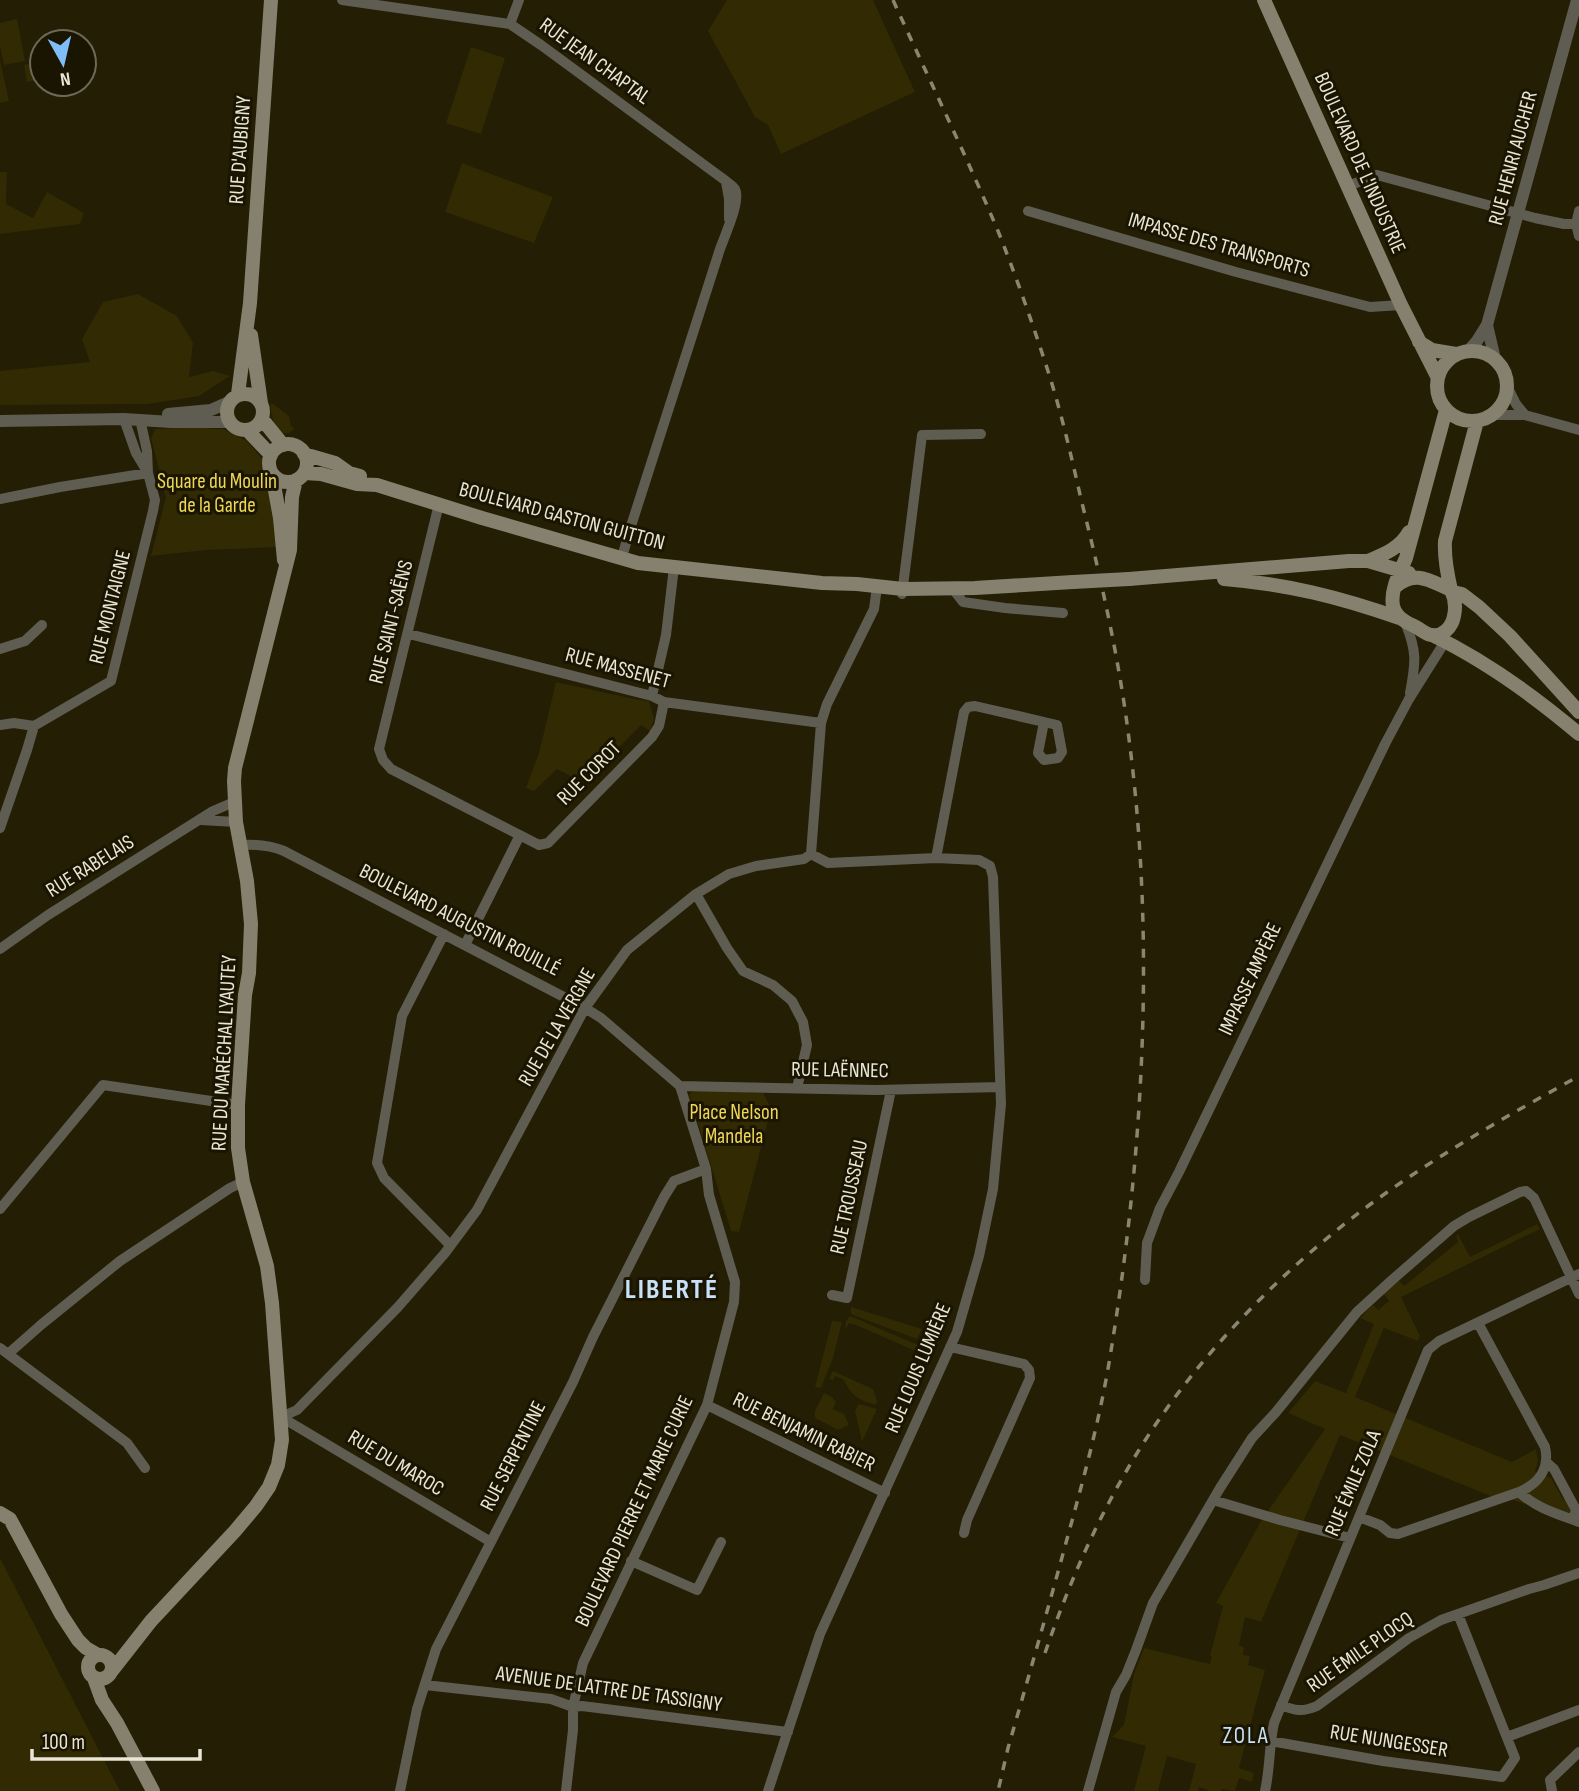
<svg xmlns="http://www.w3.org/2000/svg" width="1579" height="1791" font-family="'Sofia Sans Condensed',sans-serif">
  <rect width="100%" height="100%" fill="#231e04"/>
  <path fill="#312a02" d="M727 0H873L915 92 781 154 768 125 755 117 708 31Z
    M17 19 25 61 4 65 0 46V23Z
    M471 47 505 58 481 134 446 123Z
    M0 60 9 101 0 103Z
    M42 61V79L27 82 24 65Z
    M462 163 553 197 534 243 445 212Z
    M0 172H7L6 204 33 218 47 192 84 213 80 224 0 234Z
    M138 294 177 316 193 343 189 377 213 371 230 376 199 396 148 404 0 405V371L90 362 82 339 103 302Z
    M272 403 289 416 291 426 295 428 289 433H283L274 424 270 406Z
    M204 427 211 429H223L247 441 263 460 279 547 206 550 151 556 166 497 151 438 155 429Z
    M556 682 639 700 649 701 654 719 650 731 641 725 584 783 557 769 534 791 526 788 539 753Z
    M697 1089 763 1093 771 1109 739 1232 731 1231 689 1094Z
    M1537 1224 1540 1229 1401 1297 1420 1336 1418 1341 1384 1328 1355 1397 1512 1462 1536 1449 1538 1461 1535 1472 1551 1478 1563 1499 1579 1504V1521L1497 1495 1493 1497 1340 1435 1261 1622 1245 1617 1239 1645 1244 1647 1243 1655 1250 1656 1248 1665 1265 1670 1239 1768 1254 1773 1252 1782 1239 1778 1235 1791 1222 1789 1221 1791H1208V1790L1199 1787 1198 1791H1189L1196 1764 1167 1756 1158 1791H1134L1146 1746 1112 1737 1124 1725 1134 1674 1144 1648 1210 1664 1212 1657 1210 1656 1223 1606 1216 1603 1261 1521 1325 1429 1288 1413 1315 1381 1346 1393 1374 1324 1360 1318 1373 1305 1378 1310 1389 1301 1383 1293 1398 1280 1404 1286 1458 1242 1456 1236 1458 1234 1470 1257Z
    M851 1307 922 1329 917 1339 853 1315 851 1313Z
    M850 1316 918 1345 920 1353 856 1325 849 1323 845 1330 846 1321Z
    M832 1321 842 1322 833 1358 821 1388 815 1387Z
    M833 1371 873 1389 877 1401 876 1405C855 1398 854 1398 843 1379L835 1376 833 1380 829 1379Z
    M824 1393 832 1397 836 1402 833 1409 844 1414 849 1425 838 1430 815 1418V1411Z
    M859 1404 877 1409 862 1442 855 1411Z
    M0 1558 120 1791H0Z"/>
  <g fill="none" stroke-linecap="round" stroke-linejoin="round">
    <path stroke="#5f5d51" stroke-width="10" d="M342 0 510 24 541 45 726 181C729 184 733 186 735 189 741 201 725 235 720 249L631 526 622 557
      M510 24 519 0
      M726 182 729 199V219
      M1348 186 1377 175 1535 218 1564 224H1576L1579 236
      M1028 211 1236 272 1370 307 1401 305
      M1576 224 1579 211
      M1508 388 1516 404 1525 415
      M1492 415H1525L1579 430
      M124 419 136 453 148 473 147 451 140 419
      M0 499 60 487 148 473 155 500 153 511 111 681 34 726 27 750 0 828
      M439 504 379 749 383 760 391 769 539 845 548 843 652 737 659 726 664 702
      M956 593 963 602 1005 608 1063 613
      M902 594 922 435 981 434
      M1405 622C1417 651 1416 662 1410 693
      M409 634 652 696 664 702 821 723
      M0 649 25 641 42 625
      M652 696 666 635 674 567
      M0 725 14 723 34 726
      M201 820 236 822
      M240 845C256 844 269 845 284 851L585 1008 601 1018 680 1086 706 1169 709 1195 735 1282 734 1302 707 1405 583 1663 573 1707V1730L566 1791
      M811 854 821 723 827 704 874 609 877 587
      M936 858 964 712 968 707 975 706 1057 725 1062 752 1058 758 1044 760 1038 753 1044 722
      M696 894 727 948 743 971 773 985 792 1001 803 1022 807 1045 797 1088
      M444 934 402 1016 377 1163 384 1178 450 1245
      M465 945 520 835
      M0 949 48 915 213 811 234 802
      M680 1086 876 1090 1000 1087
      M0 1209 103 1085 238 1105
      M1145 1280 1147 1243 1160 1208 1179 1172 1385 744 1409 699 1441 648 1445 637
      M832 1295 847 1298 891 1090
      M950 1347 1024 1364 1029 1370 1030 1378 967 1520 964 1533
      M0 1348 127 1443 145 1468
      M8 1354 42 1324 120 1261 230 1188 243 1182
      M707 1405 885 1493
      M281 1417 297 1410 398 1307 445 1253 477 1210 585 1008 627 950 696 894 729 874 756 866 804 859 811 854 828 863 936 858 979 860 990 866 993 877 1001 1104 993 1189 979 1256 957 1332 820 1634 768 1791
      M281 1417 491 1542
      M1546 1462 1554 1469 1576 1510 1573 1519
      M1519 1492C1536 1508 1558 1514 1579 1522
      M1213 1500 1280 1520 1350 1538
      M1359 1517 1380 1525 1390 1533 1398 1534 1519 1492C1538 1484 1550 1469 1545 1447L1478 1323
      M631 1561 697 1590 721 1542
      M425 1685 551 1699 573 1707 582 1706 788 1732
      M1281 1705C1295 1711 1303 1712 1317 1706L1409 1638 1441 1620 1529 1589 1544 1585 1579 1573
      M1507 1737 1579 1710
      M1270 1741 1383 1761 1502 1777 1515 1758 1458 1614
      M400 1791 417 1709 436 1649 573 1382 593 1337 664 1197 674 1181 706 1169
      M1088 1791 1116 1692 1126 1675 1136 1650 1153 1603 1220 1488 1252 1438 1276 1412 1357 1312 1392 1280 1454 1226 1469 1217 1520 1192 1526 1191 1534 1198 1579 1294
      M1265 1791C1270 1769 1269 1746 1274 1723L1428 1350 1439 1341 1579 1274
      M1552 1791 1550 1780 1579 1752"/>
    <path stroke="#5f5d51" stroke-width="12" d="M1487 325 1495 359
      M1468 351 1477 341 1487 325 1577 0
      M168 414 211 410 229 402
      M0 421 124 419 171 422H229"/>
    <path stroke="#85816e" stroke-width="14" d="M1264 0 1401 305 1438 378
      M251 335 261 403
      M1419 342 1432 350 1456 354
      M1437 386a35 35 0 1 1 70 0a35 35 0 1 1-70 0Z
      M227 412a18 18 0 1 1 36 0a18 18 0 1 1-36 0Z
      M238 394 250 303 271 0
      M262 419 283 445
      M247 430 271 455
      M269 463a19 19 0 1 1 38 0a19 19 0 1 1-38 0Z
      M304 454 335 463 349 473 360 476
      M304 473 321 474 357 484 377 485 482 518 638 563 822 583 857 584 903 589 975 588 1073 582
      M272 474 280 518 284 560
      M1368 561C1385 554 1400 548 1409 532
      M1129 579 1349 561H1368L1409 573
      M1224 579C1287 584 1339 597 1399 618
      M1395 587C1415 569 1430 581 1451 590 1455 598 1456 607 1454 616 1452 627 1443 637 1431 635 1426 634 1420 629 1416 627 1406 622 1396 618 1393 606 1390 590 1400 572 1406 558L1446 410
      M1451 590C1447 573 1444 558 1445 541L1477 421
      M1453 592 1462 594 1479 607 1510 636 1579 712
      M1432 635C1486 661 1533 695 1579 734
      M0 1513 10 1519 61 1614 78 1640 86 1648 98 1655
      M88 1667a12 12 0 1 1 24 0a12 12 0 1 1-24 0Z
      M111 1672 151 1621 235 1531 256 1506 269 1487 278 1465 282 1440 272 1303 267 1266 243 1182 238 1148V1105L245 995 249 973 251 924 247 881 236 822 234 781 235 768 290 550 292 497 296 480
      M94 1678 102 1700 117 1723 153 1791"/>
    <path stroke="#8a8671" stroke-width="3.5" stroke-dasharray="9 9" stroke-linecap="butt" d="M893 0C928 77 965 153 998 231 1016 276 1032 322 1047 368 1061 411 1071 455 1081 499 1101 579 1119 658 1129 739 1156 944 1143 1160 1109 1363 1099 1422 1083 1481 1067 1539 1048 1609 1028 1679 1008 1748L998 1791
      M1045 1653C1067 1589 1093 1528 1127 1470 1185 1369 1275 1275 1368 1206 1434 1157 1507 1116 1579 1076"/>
    <path stroke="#85816e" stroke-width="14" d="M1073 582 1129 579"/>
  </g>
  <g text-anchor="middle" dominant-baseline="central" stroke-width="6" stroke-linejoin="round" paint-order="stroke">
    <g font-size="21" fill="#e9e6d6" stroke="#1a1500">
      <text transform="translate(595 61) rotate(36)">RUE JEAN CHAPTAL</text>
      <text transform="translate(240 150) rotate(-86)">RUE D'AUBIGNY</text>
      <text transform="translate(1513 158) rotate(-75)">RUE HENRI AUCHER</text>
      <text transform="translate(1360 163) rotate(66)">BOULEVARD DE L'INDUSTRIE</text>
      <text transform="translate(1219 245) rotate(16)">IMPASSE DES TRANSPORTS</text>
      <text transform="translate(562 516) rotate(15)">BOULEVARD GASTON GUITTON</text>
      <text transform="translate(110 607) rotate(-76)">RUE MONTAIGNE</text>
      <text transform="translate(391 622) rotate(-76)">RUE SAINT-SAËNS</text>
      <text transform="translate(618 668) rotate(15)">RUE MASSENET</text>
      <text transform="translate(589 773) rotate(-45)">RUE COROT</text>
      <text transform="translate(90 866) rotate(-32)">RUE RABELAIS</text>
      <text transform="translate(460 920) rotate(27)">BOULEVARD AUGUSTIN ROUILLÉ</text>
      <text transform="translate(1250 979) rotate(-65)">IMPASSE AMPÈRE</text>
      <text transform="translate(557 1027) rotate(-60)">RUE DE LA VERGNE</text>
      <text transform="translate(224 1053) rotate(-87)">RUE DU MARÉCHAL LYAUTEY</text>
      <text transform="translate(840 1070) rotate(1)">RUE LAËNNEC</text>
      <text transform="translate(849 1197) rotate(-78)">RUE TROUSSEAU</text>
      <text transform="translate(918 1368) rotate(-67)">RUE LOUIS LUMIÈRE</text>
      <text transform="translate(804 1432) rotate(26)">RUE BENJAMIN RABIER</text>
      <text transform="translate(513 1456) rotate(-63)">RUE SERPENTINE</text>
      <text transform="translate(396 1463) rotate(31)">RUE DU MAROC</text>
      <text transform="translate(1353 1483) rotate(-67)">RUE ÉMILE ZOLA</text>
      <text transform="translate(634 1511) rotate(-65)">BOULEVARD PIERRE ET MARIE CURIE</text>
      <text transform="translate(1360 1652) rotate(-35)">RUE ÉMILE PLOCQ</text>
      <text transform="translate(609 1689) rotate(8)">AVENUE DE LATTRE DE TASSIGNY</text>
      <text transform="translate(1389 1741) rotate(9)">RUE NUNGESSER</text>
    </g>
    <g font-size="21" fill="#eed657" stroke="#1a1500">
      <text x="217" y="481">Square du Moulin<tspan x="217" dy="24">de la Garde</tspan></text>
      <text x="734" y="1112">Place Nelson<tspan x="734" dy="24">Mandela</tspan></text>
    </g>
    <g font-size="23" letter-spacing="2" fill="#c9e0f7" stroke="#1a1500">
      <text x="1246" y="1736">ZOLA</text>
    </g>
    <g font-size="28" font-weight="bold" letter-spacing="2" fill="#c9e0f7" stroke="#1a1500">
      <text x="672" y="1289">LIBERTÉ</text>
    </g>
  </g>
  <g transform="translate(63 63) rotate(172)"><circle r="33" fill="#1a1500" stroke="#6d6956" stroke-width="2"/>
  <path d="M0-5L12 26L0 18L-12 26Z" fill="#7fbdf9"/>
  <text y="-10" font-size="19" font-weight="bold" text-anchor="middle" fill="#e9e6d6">N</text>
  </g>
  <path d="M32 1749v10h168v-10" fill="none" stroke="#e9e6d6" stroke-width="3.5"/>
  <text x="42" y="1749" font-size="21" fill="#e9e6d6" stroke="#1a1500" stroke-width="5" paint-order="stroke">100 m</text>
</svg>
